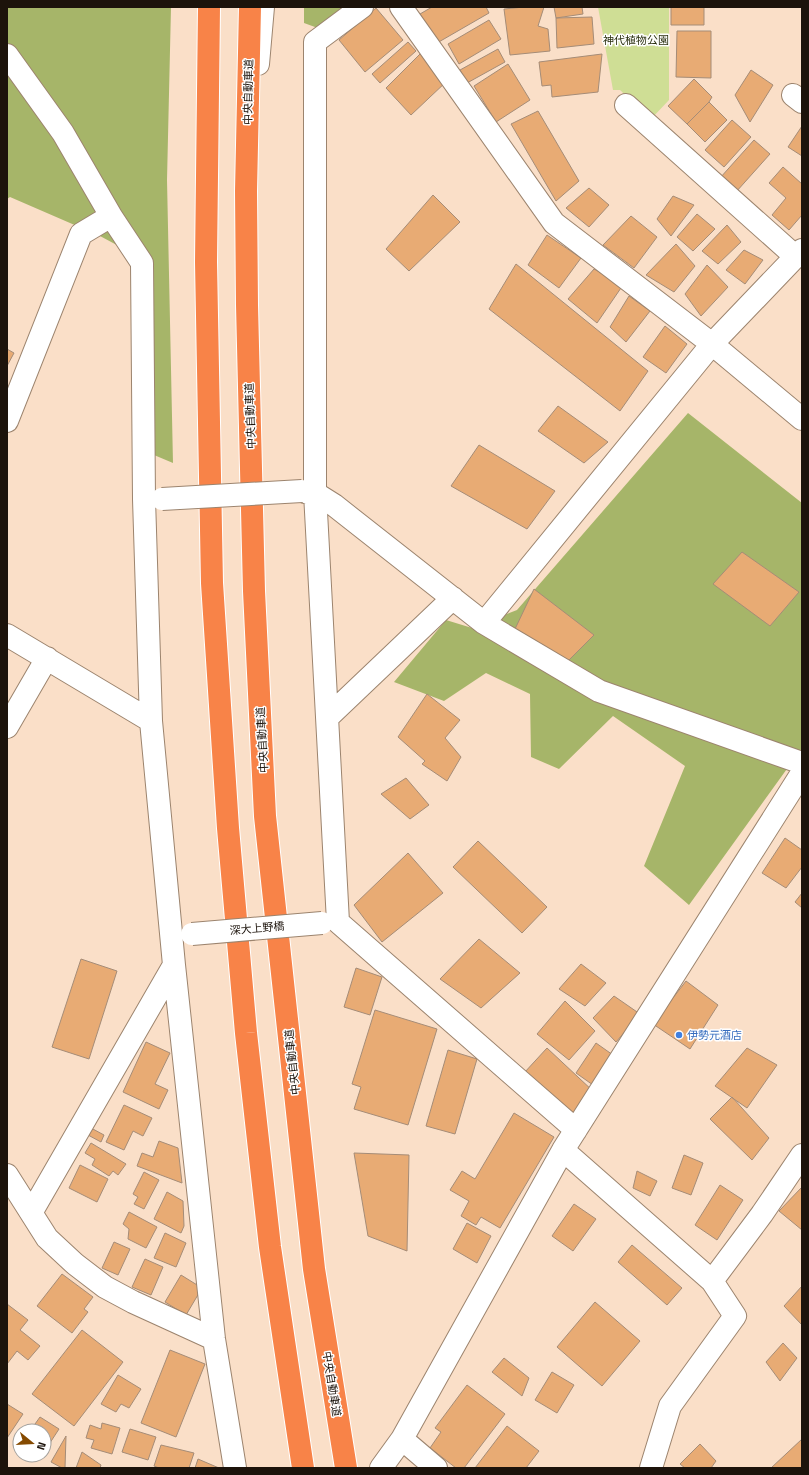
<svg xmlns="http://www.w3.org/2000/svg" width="809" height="1475" font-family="'Titillium Web','Noto Sans JP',sans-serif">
  <rect width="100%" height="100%" fill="#fadfc8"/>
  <path fill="#cfde95" d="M598 7H669V100L651 119 620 90H613Z"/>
  <path fill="#a6b569" d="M7 7H171L167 180 173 463 154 455V265L100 236 10 197 7 199Z
    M304 7H351L326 31 304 23Z
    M688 413 802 503V748L689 905 644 866 685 766 613 716 559 769 531 757 530 694 486 673 444 701 394 682 446 620 472 628 517 610Z"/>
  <path fill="#e8ab74" stroke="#a58c77" d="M432 7H486L489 13 437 43 420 14Z
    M524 7H544L538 26 548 29 550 51 510 55 504 9Z
    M554 7H582L583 14 556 18Z
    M671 7H704V25H671Z
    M376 8 403 40 365 72 339 40Z
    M592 17 594 44 557 48 556 18Z
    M489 20 501 39 459 64 448 44Z
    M677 31H711V78L676 77Z
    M408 42 416 51 380 83 372 74Z
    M498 49 505 62 467 83 460 70Z
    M421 53 447 81 411 115 386 88Z
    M602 54 598 92 552 97 551 85 542 86 539 62Z
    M508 64 530 100 496 122 474 86Z
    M751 70 773 85 750 122 735 95Z
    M694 79 712 97 709 102 687 124 668 106Z
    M709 102 727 120 705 142 687 124Z
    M538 111 579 181 556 201 511 124Z
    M732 120 751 137 724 167 705 150Z
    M802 126V156L788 147Z
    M754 140 770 154 736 192 720 178Z
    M783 167 802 184V215L789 230 772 215 786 198 769 183Z
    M589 188 609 205 589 227 566 208Z
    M433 195 460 222 409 271 386 249Z
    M673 196 694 205 671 236 657 219Z
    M697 214 715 229 693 251 677 237Z
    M631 216 657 237 634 268 603 245Z
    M727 225 741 242 718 264 702 251Z
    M547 235 581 258 559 288 528 265Z
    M676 244 695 266 674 292 646 275Z
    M744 250 763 260 745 284 726 270Z
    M516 264 648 371 620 411 489 309Z
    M707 265 728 287 701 316 685 294Z
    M594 269 623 285 597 323 568 299Z
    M629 296 650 311 626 342 610 327Z
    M665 326 687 344 666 373 643 357Z
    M7 349 14 353 7 366Z
    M558 406 608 442 584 463 538 431Z
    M479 445 555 491 527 529 451 486Z
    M742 552 799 592 770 626 713 584Z
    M534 589 594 635 568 661 515 629Z
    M427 694 460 720 445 738 461 757 447 781 422 764 425 761 398 737Z
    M406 778 429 805 410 819 381 794Z
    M785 838 802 850V867L786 888 762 873Z
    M478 841 547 907 522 933 453 867Z
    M408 853 443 893 382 942 354 905Z
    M802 893V908L795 902Z
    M479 939 520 973 481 1008 440 979Z
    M81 959 117 971 89 1059 52 1047Z
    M581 964 606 983 585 1006 559 989Z
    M356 968 382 977 370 1015 344 1007Z
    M686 981 718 1005 690 1049 653 1024Z
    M614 996 640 1014 616 1042 593 1018Z
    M565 1001 595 1031 569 1060 537 1034Z
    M375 1010 437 1029 408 1125 354 1109 361 1087 352 1084Z
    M146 1042 170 1053 155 1084 168 1090 159 1109 123 1092Z
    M596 1043 613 1055 593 1085 576 1073Z
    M547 1048 594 1092 571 1119 524 1073Z
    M747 1048 777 1065 747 1108 715 1086Z
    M448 1050 477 1059 455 1134 426 1126Z
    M732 1097 769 1138 752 1160 710 1119Z
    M124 1105 152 1118 143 1136 133 1131 124 1150 106 1142Z
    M514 1113 554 1137 500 1228 481 1217 476 1225 461 1216 469 1201 450 1190 462 1171 475 1179Z
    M91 1128 104 1135 101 1142 88 1135Z
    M159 1141 178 1148 182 1183 137 1166 142 1153 153 1157Z
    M91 1143 126 1164 118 1175 113 1171 109 1176 92 1165 95 1159 85 1153Z
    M354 1153 409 1155 407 1251 368 1236Z
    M684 1155 703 1163 691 1195 672 1188Z
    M80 1165 108 1179 97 1202 69 1188Z
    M637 1171 657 1181 650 1196 633 1188Z
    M144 1172 159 1180 144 1209 134 1204 138 1197 133 1194Z
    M720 1185 743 1200 717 1240 695 1225Z
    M802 1187V1230L779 1211Z
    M167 1192 183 1201 184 1226 181 1233 154 1219Z
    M574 1204 596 1219 573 1251 552 1236Z
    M129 1212 157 1227 146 1248 128 1239 129 1229 123 1224Z
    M467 1223 491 1236 477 1263 453 1249Z
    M165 1233 186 1243 176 1267 154 1258Z
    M114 1242 130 1249 118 1275 102 1268Z
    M632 1245 682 1288 667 1305 618 1262Z
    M145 1259 163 1267 151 1295 132 1287Z
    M62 1274 93 1297 84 1309 88 1312 72 1333 37 1306Z
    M181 1275 202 1288 186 1315 165 1302Z
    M802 1286V1325L784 1306Z
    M595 1302 640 1341 602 1386 557 1347Z
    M7 1304 28 1320 20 1330 40 1346 28 1360 17 1351 7 1364Z
    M82 1330 123 1362 74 1426 32 1394Z
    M783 1343 797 1358 780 1381 766 1362Z
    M170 1350 205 1364 176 1437 141 1423Z
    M504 1358 529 1378 522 1396 492 1372Z
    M552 1372 574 1385 557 1413 535 1400Z
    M118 1375 141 1389 129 1408 121 1404 116 1412 101 1404Z
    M467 1385 505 1414 464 1468H456L430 1448 441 1432 435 1428Z
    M7 1404 23 1414 7 1438Z
    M40 1417 59 1429 46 1449 44 1447V1431H30Z
    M102 1423 120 1428 112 1454 91 1448 94 1440 86 1438 90 1425 101 1429Z
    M507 1426 539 1451 526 1468H475Z
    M130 1429 156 1437 148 1460 122 1452Z
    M66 1436 65 1468H62L51 1462Z
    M802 1439V1468H771Z
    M700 1444 716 1461 711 1468H685L680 1464Z
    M161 1445 194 1453 189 1468H159L154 1466Z
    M82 1452 101 1465 100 1468H76Z
    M198 1459 219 1468H195Z"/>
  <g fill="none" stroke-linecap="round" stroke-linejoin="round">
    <defs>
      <path id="minor" d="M362 7 315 42V493L338 922 576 1130
        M401 7 554 223 712 344 802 419
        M7 55 63 133 111 216 142 263 144 499 151 721
        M258 64 263 7
        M793 95 802 102
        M626 105 796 257
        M7 421 81 234 111 216
        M305 492 315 493 334 505 484 623 599 691 802 763
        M484 623 712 344 802 250
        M7 635 151 721 174 965 214 1339 235 1468
        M328 717 453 598
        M7 727 47 658
        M563 1150 712 1281 735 1316 670 1406 651 1468
        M7 1175 47 1238 75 1264 105 1287 133 1302 214 1339
        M31 1213 174 965
        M712 1281 762 1214 802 1155
        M402 1439 436 1468
        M381 1468 402 1439 563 1150 802 773"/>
      <path id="highway" d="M209 7 206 262 212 583 228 828 246 1033 270 1247 303 1468
        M250 7 246 191 247 305 254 591 265 816 314 1269 346 1468"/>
    </defs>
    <use href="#minor" stroke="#9c846e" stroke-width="24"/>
    <use href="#highway" stroke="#fff" stroke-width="24"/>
    <use href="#minor" stroke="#fff" stroke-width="22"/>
    <use href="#highway" stroke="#f88348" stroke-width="22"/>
    <defs>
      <path id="minor-bridge" d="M162 499 302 491
        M192 934 322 923"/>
    </defs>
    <use href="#minor-bridge" stroke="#9c846e" stroke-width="24" stroke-linecap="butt"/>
    <use href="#minor-bridge" stroke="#fff" stroke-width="22"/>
  </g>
  <circle fill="#3f7fe0" stroke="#fff" stroke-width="1.5" cx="679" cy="1035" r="4"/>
  <g text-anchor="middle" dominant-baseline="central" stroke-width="3" stroke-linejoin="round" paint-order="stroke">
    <g font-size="11" fill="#2b3110" stroke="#fff">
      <text x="636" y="40">神代植物公園</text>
    </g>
    <g font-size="11" fill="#1c130b" stroke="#fff">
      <text transform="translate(248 92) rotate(-89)">中央自動車道</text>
      <text transform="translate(250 416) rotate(-92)">中央自動車道</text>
      <text transform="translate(262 740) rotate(-93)">中央自動車道</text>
      <text transform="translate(257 928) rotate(-5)">深大上野橋</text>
      <text transform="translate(292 1062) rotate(-96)">中央自動車道</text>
      <text transform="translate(332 1384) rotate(81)">中央自動車道</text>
    </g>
    <g font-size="11" fill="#366cbe" stroke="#fff" text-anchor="start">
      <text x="687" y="1035">伊勢元酒店</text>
    </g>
  </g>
  <rect width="809" height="1475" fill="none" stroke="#1c130b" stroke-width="16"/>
  <g transform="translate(32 1443) rotate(108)"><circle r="19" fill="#ffffff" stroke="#a4a19d"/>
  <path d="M0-3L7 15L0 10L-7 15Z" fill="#854a00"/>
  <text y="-6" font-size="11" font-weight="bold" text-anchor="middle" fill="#1c130b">N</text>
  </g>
</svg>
